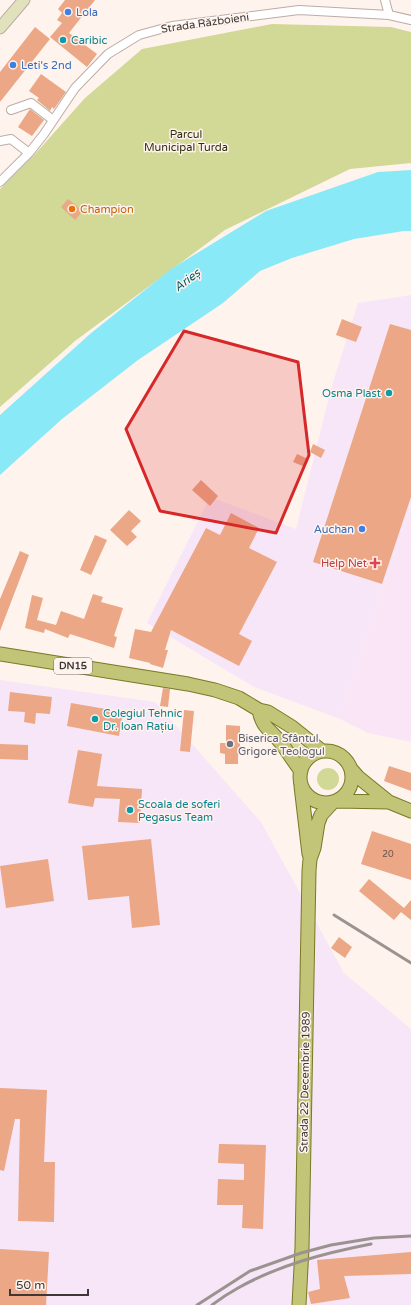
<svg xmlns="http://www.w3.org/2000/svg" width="411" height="1305" font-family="'Varela Round',sans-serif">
  <rect width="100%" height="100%" fill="#fff3ee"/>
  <path fill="#f9e5f5" d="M411 506V742L368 733 340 719Z"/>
  <path fill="#f7e6f7" d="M411 295V506L340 719 254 687 147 623 210 497 296 529 331 389 358 303Z
    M0 680 155 702 261 822 344 973 411 1029V1305H0Z"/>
  <path fill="#d2d895" d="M272 24 391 27 411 32V163L350 169 225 230 75 341 0 407V189L35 154 85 98 142 49Z
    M282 733 312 752 304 755 300 760Z
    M317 779a11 11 0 1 1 22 0a11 11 0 1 1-22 0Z"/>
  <path fill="#89e9f6" d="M411 170V231H404L354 239 292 258 260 271 223 303 138 360 62 419 0 475V415L90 334 171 269 266 211 378 172Z"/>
  <path fill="#eba786" d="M65 0H95L69 33 97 54 87 67 50 37 62 23 57 20 62 13 58 9Z
    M35 27 50 39 0 102V72Z
    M41 74 66 92 54 109 52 107 50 111 37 100 39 98 29 91Z
    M30 109 44 120 32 136 18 127Z
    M68 199 83 211 75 220 61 207Z
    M342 319 362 327 356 342 336 335Z
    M390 324 411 330V497L382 584 313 562Z
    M313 444 325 450 321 458 310 452Z
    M297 454 308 459 305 467 293 462Z
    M201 480 218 496 210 506 192 490Z
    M129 510 141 521 131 531 137 537 127 546 110 530Z
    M231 513 259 528 249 548 277 562 239 634 252 641 239 666 171 630 165 650H168L163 668 150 664V663L129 658 135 629 151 632 206 528 220 535Z
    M95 535 107 540 91 575 80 570Z
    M20 551 29 555 0 631V599Z
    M93 594 103 597 101 602 123 608 114 636 117 637 114 648 70 634 68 638 45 629 44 633 25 628 32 595 43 598 37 620 56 625 61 611 84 619Z
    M163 688 170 689 168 707 160 706Z
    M10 692 52 697 50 714 36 713 35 724 24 722 25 712 8 711Z
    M71 703 123 712 119 736 67 726Z
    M184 710 194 711 190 752 180 751Z
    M226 725 240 726V746H244V755H238V764H225V754L220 753V743H226Z
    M0 744 28 745V760L0 759Z
    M78 750 102 754 97 786 142 789 140 823 118 822 120 799 95 798 93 807 68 803Z
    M389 766 411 773V791L384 781Z
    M372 831 411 844V880L361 864Z
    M151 839 160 925 132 928 129 896 88 900 82 846Z
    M48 859 54 901 6 908 0 866Z
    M369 879 404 908 411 900V920L401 912 394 920 359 891Z
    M339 937 352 947 345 958 331 948Z
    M0 1088 47 1090 44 1162H55L54 1222 18 1221 20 1119H15L4 1171 0 1170Z
    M219 1144 266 1145 263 1229 242 1228 243 1205H217L218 1179 244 1180V1164L218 1163Z
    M0 1249 49 1252 46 1305H0Z
    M411 1252V1274L344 1276 350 1298 311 1304 308 1292 320 1289 317 1260Z"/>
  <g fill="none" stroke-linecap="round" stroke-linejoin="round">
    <defs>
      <path id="street" d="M385 0 389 15
        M11 110 31 103 53 120
        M0 141 11 139 29 153
        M0 182 29 153 44 134 75 88 108 54 139 35 172 26 299 10 389 15 411 20"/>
      <path id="secondary" d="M0 28 24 0"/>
      <path id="primary" d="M0 654 188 684 215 690 239 698 259 710 268 712 292 727 322 751
        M259 710C262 728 271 730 281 743 288 752 294 762 301 771
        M300 777a26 26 0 1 1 52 0a26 26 0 1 1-52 0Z
        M351 769 358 777 389 802 411 811
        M301 786 309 854
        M337 801 389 802
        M299 1305 302 1248 309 871 310 859 314 848 318 823 321 815 333 802"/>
    </defs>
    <use href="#street" stroke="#baada7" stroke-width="10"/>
    <use href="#secondary" stroke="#baada7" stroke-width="13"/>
    <use href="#primary" stroke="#797925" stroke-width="15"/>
    <use href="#street" stroke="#fff" stroke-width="8"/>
    <use href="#secondary" stroke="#e1e1bb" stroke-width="11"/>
    <use href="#primary" stroke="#c2c477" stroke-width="13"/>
    <path stroke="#9b938f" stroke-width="3" d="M334 915 411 963
      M197 1305 250 1271 301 1253 331 1245 374 1238 411 1236
      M212 1305C220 1299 229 1293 238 1288 279 1265 325 1253 371 1244"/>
  </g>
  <path fill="#d62828" fill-opacity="0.2" stroke="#d62828" stroke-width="3" stroke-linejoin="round" d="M184 331 298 362 309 455 276 533 160 511 126 429Z"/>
  <g fill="#3f7fe0" stroke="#fff3ee" stroke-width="1.5">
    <circle cx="68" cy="12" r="4"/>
    <circle cx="13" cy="65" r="4"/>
    <circle cx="362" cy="529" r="4"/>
  </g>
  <g fill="#0f9aa8" stroke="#fff3ee" stroke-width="1.5">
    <circle cx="63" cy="40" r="4"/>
    <circle cx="389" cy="393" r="4"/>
    <circle cx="95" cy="719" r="4"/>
    <circle cx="130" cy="810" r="4"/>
  </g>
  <circle fill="#e8710a" stroke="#fff3ee" stroke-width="1.5" cx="72" cy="209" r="4"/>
  <path fill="#e0444e" stroke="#fff3ee" stroke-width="1.5" d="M373 557h4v4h4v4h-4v4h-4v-4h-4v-4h4z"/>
  <circle fill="#6b7280" stroke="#fff3ee" stroke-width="1.5" cx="230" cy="744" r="4"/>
  <g text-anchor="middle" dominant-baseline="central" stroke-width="3" stroke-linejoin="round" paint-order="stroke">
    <g font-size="9" fill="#685449">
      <text x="388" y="854">20</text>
    </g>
    <rect fill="#fff3ee" stroke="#77706c" stroke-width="1" x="54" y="658" width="38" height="16" rx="3"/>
    <g font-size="10" font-weight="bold" fill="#3d3835">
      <text x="73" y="666">DN15</text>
    </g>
    <g font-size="11" fill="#366cbe" stroke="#fff3ee" text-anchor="start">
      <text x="76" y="12">Lola</text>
      <text x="21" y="65">Leti's 2nd</text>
      <text x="354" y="529" text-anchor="end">Auchan</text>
    </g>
    <g font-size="11" fill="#3d3835" stroke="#fff3ee">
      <text transform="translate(205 23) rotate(-8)">Strada Războieni</text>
      <text transform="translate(305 1082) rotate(-89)">Strada 22 Decembrie 1989</text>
    </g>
    <g font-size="11" fill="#0d838f" stroke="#fff3ee" text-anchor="start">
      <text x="71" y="40">Caribic</text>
      <text x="381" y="393" text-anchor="end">Osma Plast</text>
      <text x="103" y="713">Colegiul Tehnic<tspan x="103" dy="13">Dr. Ioan Rațiu</tspan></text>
      <text x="138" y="804">Scoala de soferi<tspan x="138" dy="13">Pegasus Team</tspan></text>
    </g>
    <g font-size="11" fill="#2d2f10" stroke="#fff3ee">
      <text x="186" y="134">Parcul<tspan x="186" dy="13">Municipal Turda</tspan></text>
    </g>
    <g font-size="11" fill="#c56008" stroke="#fff3ee" text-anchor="start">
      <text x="80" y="209">Champion</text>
    </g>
    <g font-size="11" fill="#be3a42" stroke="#fff3ee" text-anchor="end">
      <text x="367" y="563">Help Net</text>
    </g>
    <g font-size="11" fill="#5b616d" stroke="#fff3ee" text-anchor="start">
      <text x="238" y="738">Biserica Sfântul<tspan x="238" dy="13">Grigore Teologul</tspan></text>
    </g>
    <g font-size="12" font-style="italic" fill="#075e67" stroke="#fff3ee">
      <text transform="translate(187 280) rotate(-37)">Arieș</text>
    </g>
  </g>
  <path d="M10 1289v6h78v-6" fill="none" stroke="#3d3835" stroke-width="2"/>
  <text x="16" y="1289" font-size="12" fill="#3d3835" stroke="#fff3ee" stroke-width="3" paint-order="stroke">50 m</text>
</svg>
